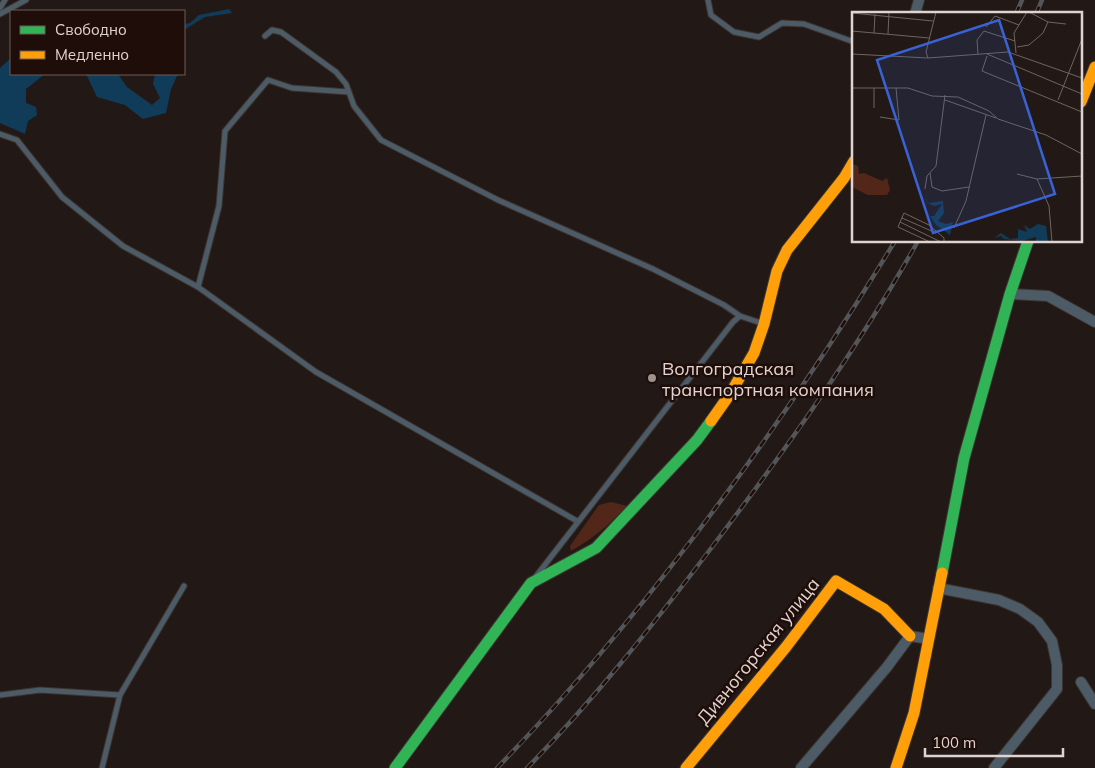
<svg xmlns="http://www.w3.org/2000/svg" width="1095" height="768" font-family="Mulish,sans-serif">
  <rect width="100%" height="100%" fill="#221916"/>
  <path fill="#52271a" d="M611 502 627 506C609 525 594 538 571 551L570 546 599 505Z"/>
  <path fill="#103c59" d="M229 9 232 13 205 17 184 30V24L190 23 199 15Z
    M11 58V74H45L26 89V103L36 107 37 115 28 121 25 134 0 123V68Z
    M86 74H118L127 87 152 105 160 98 153 84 155 74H178L171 89 166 113 143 119 125 105 97 97Z"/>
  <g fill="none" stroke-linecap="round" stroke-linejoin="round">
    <defs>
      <path id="lane" d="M708 0 711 15 734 32 759 37 782 23 804 24 854 42
        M0 8 5 0
        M0 14 26 0
        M265 36 272 30 281 32 336 72 346 84 354 106 381 140 498 200 653 269 724 305 740 316 764 324
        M0 134 17 140 62 197 123 246 198 287 316 372 577 521
        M198 287 219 206 225 131 268 80 292 88 349 92
        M537 575 733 322 740 316
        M0 695 40 690 120 695
        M102 768 120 695 184 586"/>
      <path id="street" d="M915 14 919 0
        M1010 294 1048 296 1095 322
        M938 588 999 600 1020 609 1038 622 1052 641 1057 665V689L994 768
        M1081 682 1095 704
        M801 768 887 667 910 636 929 639"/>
      <path id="fast" d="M942 573 964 458 1010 294 1028 241
        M395 768 531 583 596 548 697 440 711 421"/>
      <path id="slow" d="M1081 102 1095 67
        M711 421 730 394 754 353 764 324 777 271 787 250 844 178 854 161
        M686 768 786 647 836 581 884 609 910 636
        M896 768 914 713 942 573"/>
    </defs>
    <use href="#lane" stroke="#3c3431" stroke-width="7"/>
    <use href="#street" stroke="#3c3431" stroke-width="12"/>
    <use href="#fast" stroke="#3c3431" stroke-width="13"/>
    <use href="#slow" stroke="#3c3431" stroke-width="13"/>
    <use href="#lane" stroke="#4c5b66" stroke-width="5"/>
    <use href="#street" stroke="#4c5b66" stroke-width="10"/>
    <use href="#fast" stroke="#30b455" stroke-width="11"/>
    <use href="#slow" stroke="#ff9f0a" stroke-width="11"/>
    <defs>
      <path id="rail" d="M1016 14 1022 0
        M1036 14 1042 0
        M497 768C567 696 632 618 693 538 765 443 833 344 895 241
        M527 768C593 701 652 626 709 551 784 452 857 350 918 241"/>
    </defs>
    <use href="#rail" stroke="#535558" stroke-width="4.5"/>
    <use href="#rail" stroke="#1e0d08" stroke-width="2.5" stroke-dasharray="8" stroke-linecap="butt"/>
  </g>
  <circle fill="#9e938f" stroke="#1e0d08" stroke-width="2" cx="652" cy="378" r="5"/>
  <g text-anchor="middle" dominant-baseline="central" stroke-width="5" stroke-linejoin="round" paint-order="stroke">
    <g font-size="18" fill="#e1d4d0" stroke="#1e0d08" text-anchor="start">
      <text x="662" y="368">Волгоградская<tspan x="662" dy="21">транспортная компания</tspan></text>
    </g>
    <g font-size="18" fill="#e1d4d0" stroke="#1e0d08">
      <text transform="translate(758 651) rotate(-51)">Дивногорская улица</text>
    </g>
  </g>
  <g transform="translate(852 12)">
    <rect width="230" height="230" fill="#221916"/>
    <path d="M0 152 6 154 7 162 12 161 30 169 35 166 38 178 35 183H16L0 175Z" fill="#52271a"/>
    <path d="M71 185 77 191 91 189 92 201 86 209 94 212 101 210 98 223 84 213 78 204H82L90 192 82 194 76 191ZM186 212 194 214 196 230H184V225L170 229 152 227 149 224 142 226 149 221 158 227 166 226V217L175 220 172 213 178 217Z" fill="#103c59"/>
    <path fill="none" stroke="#6e6460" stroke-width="1" d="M177 0 196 10 214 12M0 1 81 9M134 15 143 4 167 13M0 19 77 26M22 21 23 2M36 22 37 0M165 35 177 33 191 21 196 10M164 41 162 21 175 0M0 42 76 46 156 40 230 66M126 42 125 28 132 19 163 29M135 42 230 82M135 44 130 59 230 100M76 46 74 40 84 0M0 76H56L80 84 106 85 137 99 146 107 194 123 230 142M93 88 144 106M206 88 230 27M22 96V76M28 105 47 108 44 76M78 161 80 175 90 179 117 175M165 162 185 167 230 164M185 167 197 194 200 230M73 177 75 164 84 154 93 83M50 206 84 221M48 210 89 230M102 216 114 189 134 103M78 230 46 215 52 201 77 213 92 226V230"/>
    <path fill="#3a62d7" fill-opacity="0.15" stroke="#3a62d7" stroke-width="2.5" d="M147 8 203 182 81 221 25 48Z"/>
    <rect width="230" height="230" fill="none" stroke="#e1d4d0" stroke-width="2.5"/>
  </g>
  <rect x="10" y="10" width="175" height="65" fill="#1e0d08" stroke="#6c5d58"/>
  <rect x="20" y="26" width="25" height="8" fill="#30b455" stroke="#6c5d58"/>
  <text x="55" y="35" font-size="15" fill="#e1d4d0">Свободно</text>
  <rect x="20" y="51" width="25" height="8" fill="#ff9f0a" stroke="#6c5d58"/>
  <text x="55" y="60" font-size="15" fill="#e1d4d0">Медленно</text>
  <path d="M925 748v8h138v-8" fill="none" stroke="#e1d4d0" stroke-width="2.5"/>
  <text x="932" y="748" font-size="15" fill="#e1d4d0" stroke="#1e0d08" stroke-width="4" paint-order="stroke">100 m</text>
</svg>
